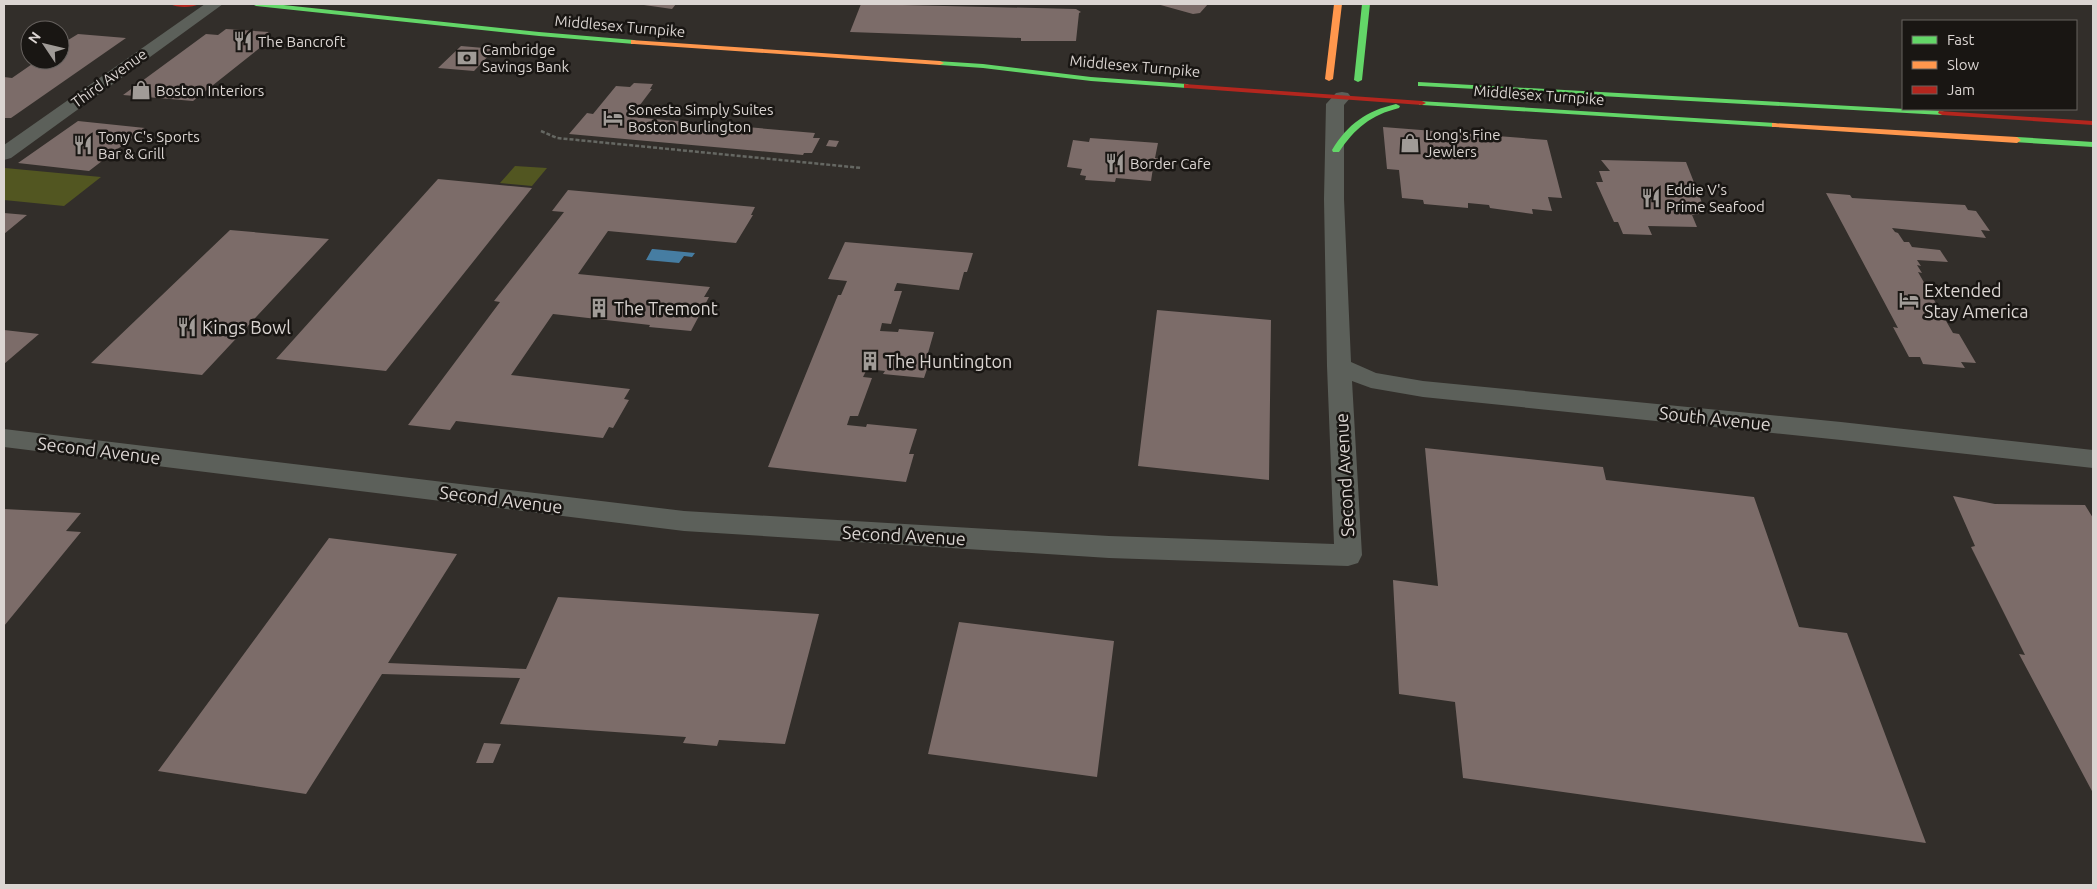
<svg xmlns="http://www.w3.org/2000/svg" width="2097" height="889" font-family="Ubuntu,sans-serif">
  <rect width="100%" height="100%" fill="#322e2a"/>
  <path fill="#525621" d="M515 166 547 168 532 186 500 183Z
    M5 168 101 177 64 206 4 200Z"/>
  <path fill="#467da2" d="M652 249H653L695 253 692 257 684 256 679 263 646 260Z"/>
  <path fill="#7c6c69" d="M637 4H676L672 9Z
    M861 4 1076 9 1081 12 1079 13 1076 41H1021V38L850 32Z
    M1157 4H1208L1200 13 1193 14Z
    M226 29 269 32 261 38 271 39 193 101 123 95 206 34 218 35Z
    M78 34 126 38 11 118H4V77L12 78 38 60H60V45Z
    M461 46 495 49 474 71 438 68Z
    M634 83 653 84 650 89H652L631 117 815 133 813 138H820L812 153H804L803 155 569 134 587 113 593 114 616 86 630 87Z
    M78 121 145 128 89 171 18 163Z
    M1383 127 1547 140 1562 198 1548 197 1552 211 1532 209 1533 214 1490 208 1489 205 1468 203V208L1424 204 1423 200 1402 198 1399 170 1387 169Z
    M1090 138 1158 143 1155 158 1163 159 1161 169 1153 168 1151 181 1116 178 1115 182 1085 180 1086 176 1080 175 1082 169 1067 167 1073 140 1089 142Z
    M829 140 839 141 836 147 826 146Z
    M1601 160 1686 162 1706 213 1692 215 1697 227 1648 226 1652 235 1623 234 1618 222H1614L1596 182H1603L1599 171H1610Z
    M438 179 532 188 386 371 276 359Z
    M568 190 755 207 751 215H753L736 243 608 231 578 274 710 287 704 297H709L691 331 649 327 650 325 553 314 511 375 630 389 624 399 629 400 613 428 609 427 603 438 456 421 450 430 408 425 500 302 494 301 564 212 552 211Z
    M1826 193 1850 195 1852 198 1965 205 1968 210 1976 211 1990 231 1981 230 1986 238 1892 228 1895 232 1898 233 1904 242H1909L1912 247 1940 250 1948 262 1917 260 1921 266 1917 265 1922 273 1918 272 1953 333 1959 334 1976 363 1961 362 1965 368 1923 364 1920 357H1909L1893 327 1898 328Z
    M4 213 27 215 4 234Z
    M230 230 329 239 202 375 91 363Z
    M845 242 973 253 967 272H964L959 290 897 283 894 291H902L891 324 882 323 880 331 898 332 899 329 934 332 928 353 932 354 924 378 883 374 885 371 867 369 863 377 872 378 858 416H850L847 425 866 427 867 424 917 429 909 454H914L906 482 768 467 838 295H841L847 281 828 279Z
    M1157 310 1271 320 1269 480 1138 466Z
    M4 330 39 334 4 364Z
    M1425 448 1603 467 1606 480 1754 497 1799 627 1847 633 1926 843 1463 778 1455 702 1399 694 1393 580 1438 586Z
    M1953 496 1995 504 2085 505 2093 518V793L2019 654 2025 655 1971 547 1975 546Z
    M4 509 81 513 66 531 81 532 4 626Z
    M329 538 457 554 388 663 526 669 558 597 819 614 785 744 719 740 717 746 683 743 686 737 500 724 520 678 382 674 306 794 158 771Z
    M959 622 1114 641 1097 777 928 754Z
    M484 743 501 744 493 763H476Z"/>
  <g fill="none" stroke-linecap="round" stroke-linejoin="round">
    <path stroke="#656762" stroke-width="2.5" stroke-dasharray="4 2" stroke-linecap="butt" d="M541 131 557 138 862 168"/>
    <path fill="#5c605a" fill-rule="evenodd" d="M205 4H223L11 158 4 160V145Z
      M1342 92 1348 93 1351 97 1344 105V199L1351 362 1376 373 1423 381 1841 422 2093 450V468L1841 440 1423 397 1371 388 1352 381 1362 555 1358 563 1348 566 1109 558 684 531 4 447V429L684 511 1109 536 1334 544 1327 366 1324 199 1326 104 1336 93Z"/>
    <path fill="#63d668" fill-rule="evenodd" d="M252 4H274L539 32 634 40 638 42 634 44 539 36 256 6Z
      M1362 4H1370L1362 80 1358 82 1354 80Z
      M937 61 983 64 1091 77 1187 84 1191 86 1187 88 1091 81 983 68 940 65 936 63Z
      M1418 82 1942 111 1946 113 1942 115 1421 86H1418Z
      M1419 101 1775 123 1779 125 1775 127 1422 105H1419Z
      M1396 104 1400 106 1399 108C1371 115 1355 128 1339 152H1333L1332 150C1348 124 1366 111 1396 104Z
      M2017 137 2093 142V147L2014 142 2013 140Z"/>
    <path fill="#ff974d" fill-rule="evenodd" d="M1334 4H1342L1333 79 1329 81 1325 79Z
      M631 40 940 61 944 63 940 65 634 44H631Z
      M1772 123 2017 137 2021 140 2017 143 1775 127H1772Z"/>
    <path fill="#b3261e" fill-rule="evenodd" d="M170 4H199C192 8 177 8 170 4Z
      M1184 84 1422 101 1426 103 1422 105 1187 88H1184Z
      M1939 111 2093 121V125L1942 115 1938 113Z"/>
  </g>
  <defs>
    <symbol id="restaurant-bare" viewBox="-9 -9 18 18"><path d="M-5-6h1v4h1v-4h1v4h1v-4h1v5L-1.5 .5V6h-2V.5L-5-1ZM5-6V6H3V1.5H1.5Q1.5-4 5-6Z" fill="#a09b97" stroke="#191613" stroke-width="2.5" paint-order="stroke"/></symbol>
    <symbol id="bank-bare" viewBox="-9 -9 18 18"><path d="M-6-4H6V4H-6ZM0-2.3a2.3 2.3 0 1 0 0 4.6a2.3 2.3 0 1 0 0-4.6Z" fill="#a09b97" stroke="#191613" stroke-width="2.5" paint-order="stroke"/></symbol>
    <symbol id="shop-bare" viewBox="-9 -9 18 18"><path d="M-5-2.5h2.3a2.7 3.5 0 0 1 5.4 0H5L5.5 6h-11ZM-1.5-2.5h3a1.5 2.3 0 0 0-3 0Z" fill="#a09b97" stroke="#191613" stroke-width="2.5" paint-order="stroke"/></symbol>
    <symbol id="hotel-bare" viewBox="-9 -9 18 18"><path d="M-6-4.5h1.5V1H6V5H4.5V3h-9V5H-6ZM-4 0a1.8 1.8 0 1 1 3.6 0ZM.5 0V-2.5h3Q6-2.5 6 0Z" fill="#a09b97" stroke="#191613" stroke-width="2.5" paint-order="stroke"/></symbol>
    <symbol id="building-bare" viewBox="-9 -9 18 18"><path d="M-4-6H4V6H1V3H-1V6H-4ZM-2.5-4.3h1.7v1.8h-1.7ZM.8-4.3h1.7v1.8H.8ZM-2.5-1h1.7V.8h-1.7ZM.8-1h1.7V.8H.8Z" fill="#a09b97" stroke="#191613" stroke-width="2.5" paint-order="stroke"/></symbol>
  </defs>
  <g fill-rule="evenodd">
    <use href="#restaurant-bare" x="229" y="27" width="28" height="28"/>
    <use href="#bank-bare" x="453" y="44" width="28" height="28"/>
    <use href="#shop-bare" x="127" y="76" width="28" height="28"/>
    <use href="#hotel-bare" x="599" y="104" width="28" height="28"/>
    <use href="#shop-bare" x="1396" y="129" width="28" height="28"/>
    <use href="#restaurant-bare" x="69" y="131" width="28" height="28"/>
    <use href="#restaurant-bare" x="1101" y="149" width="28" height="28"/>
    <use href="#restaurant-bare" x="1637" y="184" width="28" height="28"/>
    <use href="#hotel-bare" x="1895" y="286" width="28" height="28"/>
    <use href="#building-bare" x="585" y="294" width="28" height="28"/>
    <use href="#restaurant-bare" x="173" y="313" width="28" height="28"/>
    <use href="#building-bare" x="856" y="347" width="28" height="28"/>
  </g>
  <g text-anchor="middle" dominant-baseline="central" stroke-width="5" stroke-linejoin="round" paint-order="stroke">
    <g font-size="15" fill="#dbd5d2" stroke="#191613">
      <text transform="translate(620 26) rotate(5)">Middlesex Turnpike</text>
      <text transform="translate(1135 66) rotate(5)">Middlesex Turnpike</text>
      <text transform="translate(109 78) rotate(-36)">Third Avenue</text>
      <text transform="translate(1539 95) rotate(4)">Middlesex Turnpike</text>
    </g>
    <g font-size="15" fill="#dbd5d2" stroke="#191613" text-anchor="start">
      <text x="258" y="41">The Bancroft</text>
      <text x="482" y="49">Cambridge<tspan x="482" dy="17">Savings Bank</tspan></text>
      <text x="156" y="90">Boston Interiors</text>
      <text x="628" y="109">Sonesta Simply Suites<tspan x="628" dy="17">Boston Burlington</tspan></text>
      <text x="1425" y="134">Long's Fine<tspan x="1425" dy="17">Jewlers</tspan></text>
      <text x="98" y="136">Tony C's Sports<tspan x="98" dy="17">Bar &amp; Grill</tspan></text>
      <text x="1130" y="163">Border Cafe</text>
      <text x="1666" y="189">Eddie V's<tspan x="1666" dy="17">Prime Seafood</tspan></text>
    </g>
    <g font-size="18" fill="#dbd5d2" stroke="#191613" text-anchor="start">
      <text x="1924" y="290">Extended<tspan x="1924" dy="21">Stay America</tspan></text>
      <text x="614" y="308">The Tremont</text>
      <text x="202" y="327">Kings Bowl</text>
      <text x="885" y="361">The Huntington</text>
    </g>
    <g font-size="18" fill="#dbd5d2" stroke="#191613">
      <text transform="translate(1715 418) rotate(6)">South Avenue</text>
      <text transform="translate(99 450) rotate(7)">Second Avenue</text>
      <text transform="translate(1344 475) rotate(-93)">Second Avenue</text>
      <text transform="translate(501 499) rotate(7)">Second Avenue</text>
      <text transform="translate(904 535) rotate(3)">Second Avenue</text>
    </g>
  </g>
  <rect width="2097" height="889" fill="none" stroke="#dbd5d2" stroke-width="10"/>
  <rect x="1902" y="20" width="175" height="90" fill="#191613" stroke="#67625f"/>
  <rect x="1912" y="36" width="25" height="8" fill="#63d668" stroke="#67625f"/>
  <text x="1947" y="45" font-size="15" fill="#dbd5d2">Fast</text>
  <rect x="1912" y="61" width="25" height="8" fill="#ff974d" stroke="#67625f"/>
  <text x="1947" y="70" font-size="15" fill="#dbd5d2">Slow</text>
  <rect x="1912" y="86" width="25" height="8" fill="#b3261e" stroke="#67625f"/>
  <text x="1947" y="95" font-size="15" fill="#dbd5d2">Jam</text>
  <g transform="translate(45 45) rotate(305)"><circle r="24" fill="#191613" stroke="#67625f"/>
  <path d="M0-4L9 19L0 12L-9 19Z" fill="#a09b97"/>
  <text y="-8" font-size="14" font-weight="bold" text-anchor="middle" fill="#dbd5d2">N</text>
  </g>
</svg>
